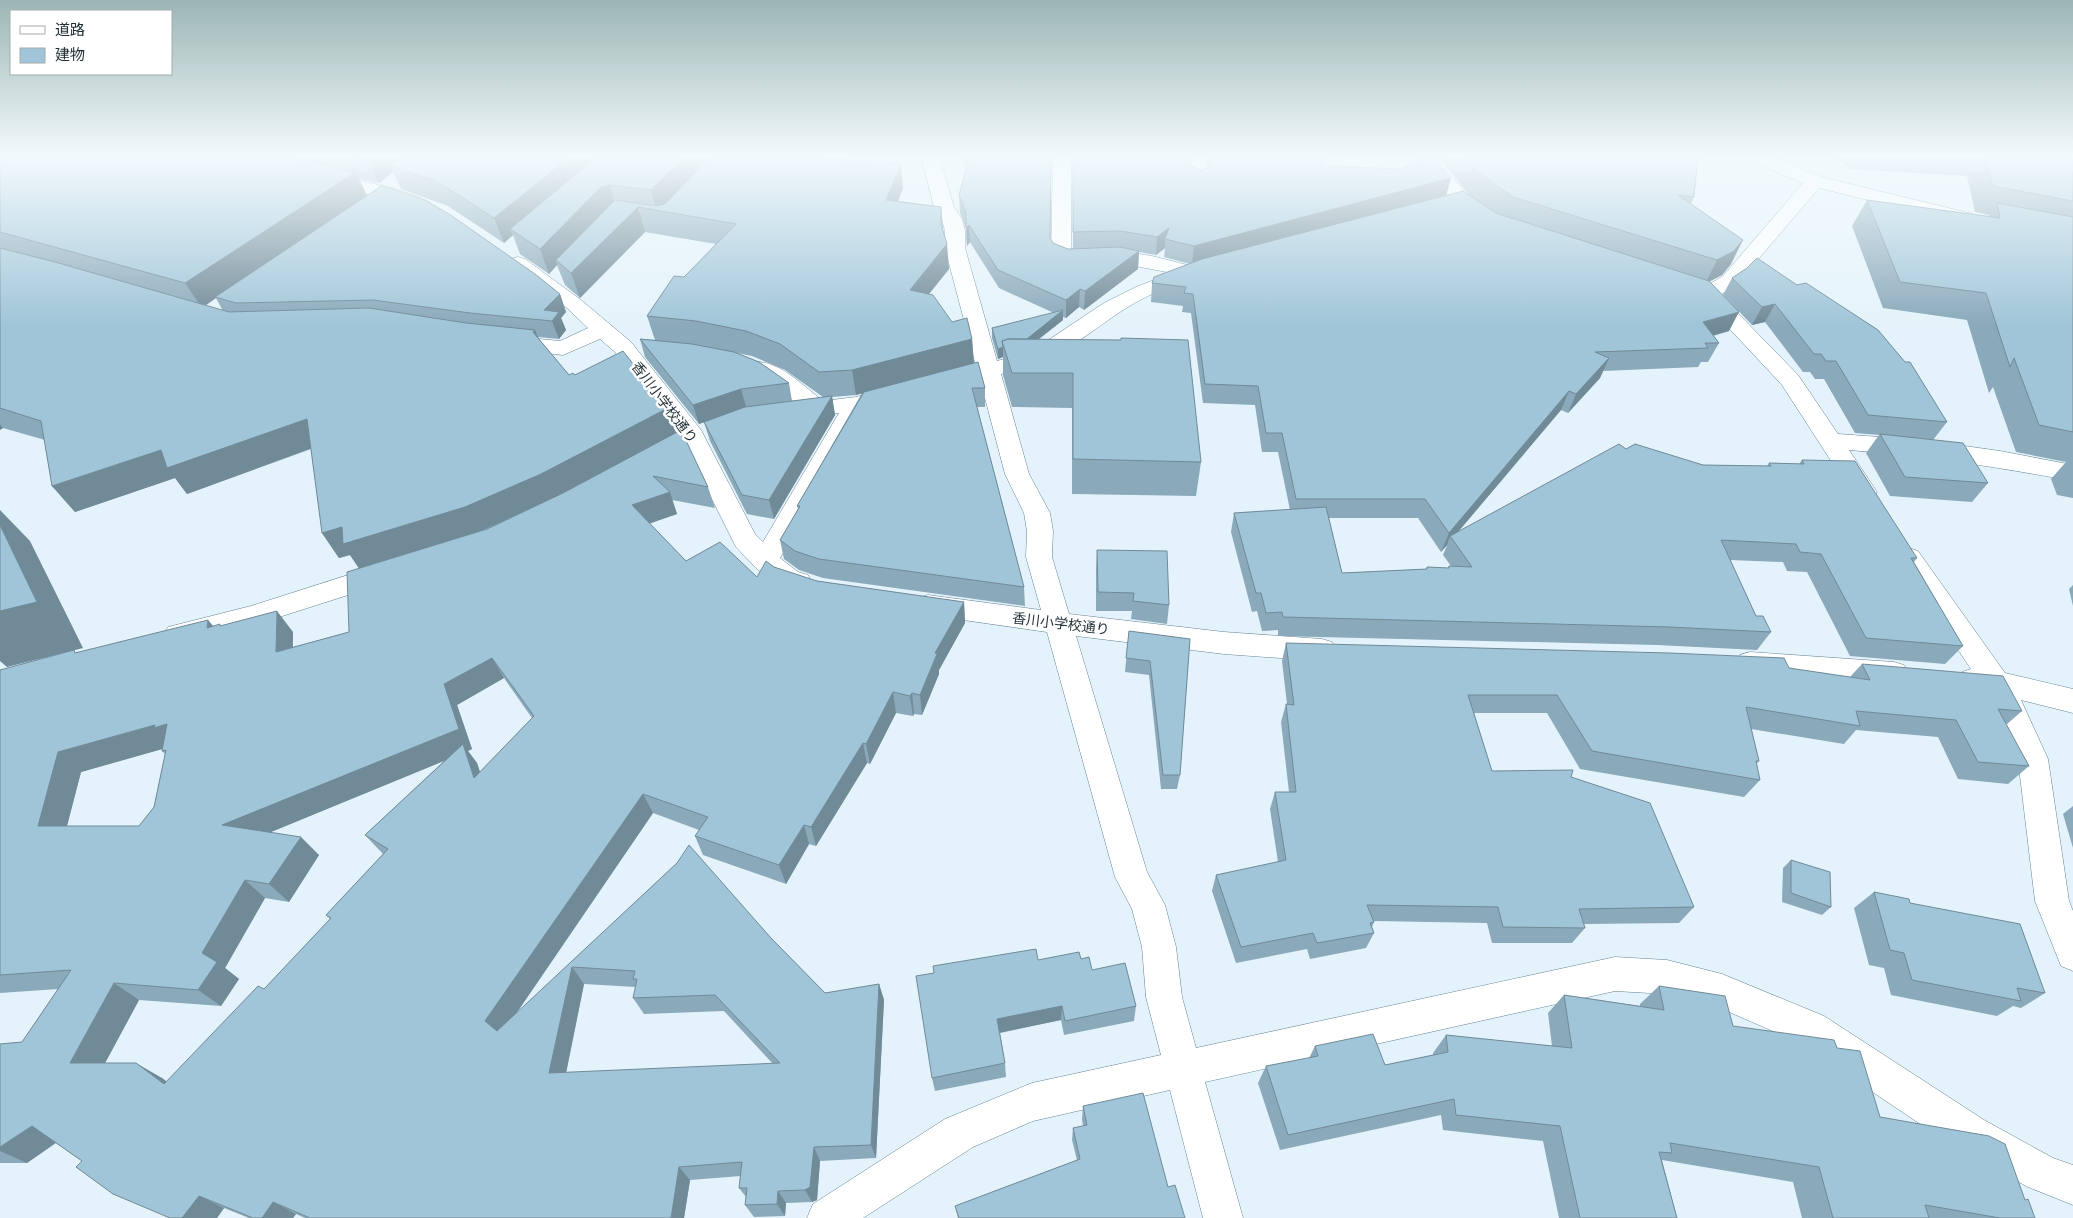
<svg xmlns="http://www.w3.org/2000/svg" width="2073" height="1218" font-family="Inter,'Noto Sans JP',sans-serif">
  <rect width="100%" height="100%" fill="#e4f3fb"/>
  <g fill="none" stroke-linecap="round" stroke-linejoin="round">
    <defs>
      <path id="street" d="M921 156H939L954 207 962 219 965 231V248L997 361 1015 356 1050 339 1104 303 1136 287 1172 273 1119 263 1068 265 1054 259 1051 255 1053 156H1071V252L1119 251 1152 256 1199 268 1202 272C1194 283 1164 289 1150 295 1119 309 1095 332 1065 349 1045 361 1024 368 1001 374L1029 474 1050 513 1053 531 1052 557 1069 614 1224 632 1322 639 1332 642 1336 650 1332 658 1322 661 1224 654 1076 636 1147 872 1165 905 1176 947 1182 997 1196 1048 1615 957 1667 960 1722 974 1824 1016 1984 1120 2053 1158 2073 1165V1205L2028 1187 1956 1148 1798 1042 1720 1008 1667 994 1615 991 1205 1082 1243 1218H1203L1170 1090 1033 1121 973 1147 863 1218H807L813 1204 945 1119 1032 1083 1161 1055 1146 997 1142 947 1132 909 1115 877 1047 632 928 615 918 612 914 605 918 598 928 595 1041 610 1026 557 1027 531 1024 513 1005 474 980 379 944 388 936 386 933 381 936 376 976 366 945 248V231L942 219 934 207Z
        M1192 156H1210L1205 163 1208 180 1206 184 1199 186 1192 184 1190 180 1187 163Z
        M1416 156H1434L1468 196 1494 217 1491 221C1466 227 1429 175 1416 156Z
        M1744 156H1769L1821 177 1973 214 1976 218 1973 222 1966 224 1819 188 1737 284 1720 295 1798 375 1838 434 1922 440 2000 451 2073 465V481C1998 467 1925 456 1849 450L1877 492 1873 498 1864 501 1855 498 1782 385 1697 294 1700 290 1723 276 1803 183 1747 160Z
        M326 173 392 188 420 197 422 201 420 205 413 207 380 197 319 183 317 179 319 175Z
        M518 257 525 259 581 300 631 342 701 430 755 534 763 542 839 413 797 418 789 416 785 411 789 406 797 404 767 381 749 373 746 368 749 363C775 356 803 386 823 401L856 397 892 388 900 390 903 395 900 400 865 409 780 558 798 572 808 575 811 582 808 589 798 592 780 586 756 568 736 547 682 439 615 352 600 339 563 355 501 348 498 343 501 338 509 336 560 341 588 328 567 308 511 267 508 263 511 259Z
        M1909 548 1918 551 2005 673 2073 689V713L2021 700 2048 759 2069 901 2073 911V971L2061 966 2035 901 2018 759 1987 693 1962 688 1958 680 1962 672 1971 669 1896 558 1900 551Z
        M383 564 392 567 396 574 392 581 251 626 178 646 168 643 164 635 168 627 251 606Z
        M1750 652 1894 662 1904 665 1908 673 1904 681 1894 684 1750 674 1740 671 1736 663 1740 655Z"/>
    </defs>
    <use href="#street" stroke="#618496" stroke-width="1"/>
    <use href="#street" fill="#fff" fill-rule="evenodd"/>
  </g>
  <path fill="#8aa9ba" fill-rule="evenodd" d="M0 156H850L847 160 903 188 898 201 941 207 943 229 949 269 929 294 952 322 972 339 974 363 985 388V407H977L1024 587 1025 606 823 578 799 570 784 559 780 540 798 509 797 506 862 393 856 395 832 397 835 415 774 519 747 514 710 441 704 422 714 418 699 424 645 357 640 339 655 340 647 316 716 244 645 232 580 298 565 285 557 265 549 274 520 254 513 235 504 243 448 206 401 189 393 172 379 183 359 179 367 196 560 294 566 312 561 318 566 330 559 339 538 337 539 339 569 375 676 433 708 487 715 508 672 500 677 514 649 523 686 561 757 577 774 567 817 581 964 602 965 623 939 670V674L922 715 914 714 913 716 896 713 870 764 867 763 816 846 809 844 786 884 703 855 695 836 699 830 653 813 516 1014 677 863 771 938 825 993 879 984 884 1000 876 1158 820 1161 817 1200 812 1202 786 1203 785 1216 754 1217 745 1205 746 1197 739 1188 741 1176 690 1180 684 1218H305L296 1214 293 1218H249L224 1208 217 1218H169L82 1161 56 1143 27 1163H0V1044L22 1042 58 989 0 993V670L76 653 213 626H221L293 632V647L349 632 359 568 350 555 339 558 322 533 311 449 187 494 175 478 75 512 52 486 45 440 3 428 0 430ZM216 298 223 311 205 305ZM737 353 752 356 785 370 823 397 792 401 789 383ZM504 678 532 718 480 772 477 763 468 751 472 749 457 705ZM162 749V751L165 754 154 807 139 826H67L81 772ZM445 760 365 835 383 854 326 915 330 919 264 989 167 1082 162 1078 105 1063 139 1000 221 1006 239 979 225 968 265 898 289 902 319 855 271 832ZM584 984 636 987 633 998 644 1014 724 1011 773 1064 566 1073Z
    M962 156H1051L1050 238 1053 243 1068 249H1073V156H1191L1190 157 1192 167 1202 170 1208 168 1207 163 1208 156H1323L1322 166 1451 178 1446 195H1469L1438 156H1698L1694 197 1691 204 1731 264 1722 275 1709 281 1729 331 1713 336 1719 343 1708 362H1701L1698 367 1603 371 1600 378 1568 413 1561 410 1458 532 1626 449 1703 465 1767 466 1769 463 1799 464 1802 460 1917 558 1914 562 1963 646 1945 664 1850 656 1807 572 1787 571 1783 562 1730 560 1756 616 1771 632 1757 650 1657 645 1278 636V630L1262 631 1257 611 1252 612 1231 532 1234 513 1290 510 1278 452H1262L1255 405 1203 403 1191 313 1182 312 1183 306 1151 302 1152 283 1190 264 1164 257 1165 248 1156 255 1139 252 1138 269 1084 310 1079 307 1066 318 1063 317V320L1038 340 1201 462 1196 496 1072 494V408L1012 407 1003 375V357L998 359 992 338V328L1054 313 999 288 970 242 967 246 966 228 960 213 959 195 967 166H963ZM1329 518H1418L1441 552 1447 545 1443 555 1451 566H1449L1448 568 1427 567 1426 569 1342 573Z
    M1836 156H2073V498L2057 495 2051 479 2066 462 2016 452 1993 387 1989 393 1967 320 1883 308 1852 226 1867 200 1987 217 1989 215 1975 212 1967 176 1850 169Z
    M1747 268 1947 422 1933 440 1917 438 1988 483 1972 502 1890 496 1866 453 1879 435 1855 433 1824 379H1815L1810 372H1803L1765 322 1752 325 1723 295 1732 278Z
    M1097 550 1169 605 1167 624 1131 619 1132 611H1096V569Z
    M2073 585V606L2069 589Z
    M1129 631 1190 639 1180 775 1177 789H1161L1149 675 1125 672Z
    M1286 643 1789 668 1850 677 1862 664 2022 711 2006 725 2029 766 2008 784 1958 779 1938 737 1856 730 1844 744 1751 729 1759 761 1756 764 1760 780 1744 797 1580 769 1547 713H1474L1492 771 1571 777 1694 907 1679 923 1584 924 1585 928 1572 943H1492L1487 923 1374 921V922L1372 927 1374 933 1366 948 1310 959 1307 949 1236 963 1212 891 1216 875 1278 862 1270 809 1275 792H1289L1281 722 1286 704H1287L1282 661Z
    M2073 806V848L2063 814Z
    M1791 860 1831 907 1822 915 1782 902 1783 868Z
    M1874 892 1910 903 2045 993 2021 1008 2013 1006 1997 1016 1891 995 1884 968 1869 965 1854 908Z
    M1081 959 1092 970 1136 1006 1134 1021 1064 1035 1061 1020 1000 1033 1005 1063 1006 1077 935 1091 932 1078 934 973 1038 960Z
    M1659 986 1733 1026 1837 1048 1880 1117 2025 1200 2035 1218H1802L1793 1182 1662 1160 1677 1218H1559L1543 1141 1443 1130 1441 1115 1280 1150 1258 1083 1266 1066 1309 1058 1315 1046 1385 1065 1433 1055V1053L1446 1035 1552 1046 1548 1013 1564 995 1640 1006V1004Z
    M1083 1106 1168 1187 1185 1218H958L955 1206 1077 1160 1072 1140 1073 1128 1083 1126 1082 1119Z"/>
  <path fill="#708a97" d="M372 156H413L390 165 393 172 379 183 368 159Z
    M571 156H608L510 229 513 235 504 243 494 218Z
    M686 156H715L661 211 656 210 651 190Z
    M828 156H850L829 183 826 159Z
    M901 164 903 188 889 225 886 200Z
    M356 172 367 196 215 297 216 298 202 308 185 283Z
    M1451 178 1446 196 1192 264 1194 246Z
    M610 185 617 209 556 260 557 265 549 274 540 249 601 187Z
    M638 207 645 232 580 298 571 273Z
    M969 225 970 242 967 246 966 228Z
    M1169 228 1165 239V248L1156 255 1157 237Z
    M1743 240 1731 264 1722 275 1705 284 1717 260Z
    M947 244 949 269 912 315 910 290Z
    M1139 251 1138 269 1084 310 1085 291Z
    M1080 289 1079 307 1066 318V300Z
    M560 294 566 312 561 318 566 330 559 339 552 321 544 310Z
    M1775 304 1765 322 1752 325 1762 307Z
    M1063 310V320L1027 348 1004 347Z
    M1739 312 1729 331 1693 341 1703 322Z
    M535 330 545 355 533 332Z
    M972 339 974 365 856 395 852 370Z
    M1003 347V357L998 359V349Z
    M1609 358 1600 378 1568 413 1576 394Z
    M741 389 746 407 699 424 693 405Z
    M1569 391 1561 410 1452 539 1450 536 1447 545 1441 552 1449 533Z
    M832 396 835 415 774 519 769 500Z
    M668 408 676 433 552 499 478 532 360 570 350 555 339 558 322 533Z
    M307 419 323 444 187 494 175 478 75 512 52 486 161 450Z
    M0 424 3 428 0 430Z
    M670 492 677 514 640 527 632 505Z
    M0 510 30 541 83 648 7 667 0 661Z
    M964 602 965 623 939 670V674L922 715 920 695 935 653Z
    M277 611 293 632 292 673 276 652Z
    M208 620 225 640 207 628Z
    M492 658 504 678 457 705 472 749 468 751 477 763 488 797 474 778 466 752 242 844 222 825 444 684Z
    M893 692 896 713 870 764 866 744Z
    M912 693 914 714 913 716 910 696Z
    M167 724 173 746 81 772 62 845 38 826 58 752 155 725Z
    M863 743 867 763 816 846 811 827Z
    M643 794 653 813 500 1037 485 1021Z
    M804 825 809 844 786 884 779 865Z
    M301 837 319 855 289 902 269 884Z
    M245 880 265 898 225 968 239 979 221 1006 198 990 202 953Z
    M572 967 584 984 563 1088 549 1073Z
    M114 983 139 1000 97 1078 70 1063Z
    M879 984 884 1000 876 1158 871 1145Z
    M1062 1006 1061 1020 998 1033 997 1019Z
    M136 1063 162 1078 189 1099 164 1084Z
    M32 1126 61 1139 27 1163 0 1151V1147Z
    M814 1147 820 1161 817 1200 812 1202 805 1190Z
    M679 1167 690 1180 684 1218H671Z
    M778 1191 786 1203 785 1216 777 1204Z
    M199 1196 224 1208 217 1218H182Z
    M273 1202 296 1214 293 1218H262Z"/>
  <path fill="#a0c5d8" stroke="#708a97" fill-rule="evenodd" d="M0 156H284L356 172 185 283 0 232Z
    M355 156H372L368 159Z
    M401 156H571L494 218 438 182 390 165Z
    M598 156H686L651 190 610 185 601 187 540 249 510 229Z
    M711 156H828L826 159 901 164 886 200 941 207V224L947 244 910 290 933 295 952 322 967 318 972 339 852 370 819 372 780 344 746 331 696 321 647 316 674 276 684 277 736 224 638 207 571 273 556 260 615 200 656 206 665 204Z
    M970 156H1051L1050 238 1053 243 1068 249 1120 247 1139 251 1085 291 1080 289 1066 300 998 270 969 225 966 228V213L959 195Z
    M1073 156H1190L1192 167 1202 170 1210 167 1212 162 1211 156H1323L1322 166 1402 169 1425 156H1432L1451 178 1194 246 1165 239 1169 228 1157 237 1120 231 1073 232Z
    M1463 156H1698L1694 197 1678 195 1743 240 1734 251 1717 260 1513 197 1476 171Z
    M1985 156H2073V201L1993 186Z
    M381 185 425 200 449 214 535 274 560 294 544 310 559 312 552 321 470 313 373 300 236 303 215 297 377 189Z
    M1463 191 1496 213 1709 281 1739 312 1703 322 1719 343H1705L1708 348 1595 352 1609 358 1576 394 1569 391 1449 533 1425 499H1296L1282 433H1266L1258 386 1205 384 1193 294 1184 293 1186 287 1152 283 1154 277 1202 259Z
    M1867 200 2000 218 1997 203 2073 217V432L2039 425 2014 358 2010 367 1986 293 1900 282Z
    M0 248 55 262 229 312 369 308 466 323 535 330 533 332 569 375 573 373 575 375 623 351 668 408 541 474 465 507 343 544 342 527 322 533 307 419 167 468 161 450 52 486 41 421 0 408Z
    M1757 258 1797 285 1806 283 1878 330 1905 362H1910L1947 422 1868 415 1836 361H1826L1821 354H1814L1775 304 1762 307 1732 278 1747 268Z
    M1063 310 1027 339H1008L1002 341 1003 347 998 349 992 328Z
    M1121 338 1188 340 1201 462 1073 459V373H1012L1002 341 1008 339 1121 340Z
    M640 339 692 344 734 352 759 362 789 383 741 389 693 405Z
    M978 362 985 388H972L1024 587 819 559 795 551 780 540 800 506H797L864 392Z
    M832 396 769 500 742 495 704 422 745 407Z
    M681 430 708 487 653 476 670 492 632 505 686 561 720 542 757 577 766 561 774 567 817 581 964 602 935 653 937 654 920 695 912 693 910 696 893 692 866 744 863 743 811 827 804 825 779 865 695 836 708 817 643 794 485 1021 497 1031 677 863 689 845 771 938 825 993 879 984 871 1145 814 1147 810 1187 805 1190 778 1191 777 1204 745 1205 747 1188H739L742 1162 679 1167 671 1218H310L273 1202 262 1218H253L199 1196 182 1218H170L113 1194 76 1167 82 1161 32 1126 0 1147V1044L22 1042 71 970 0 975V670L74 650 75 653 208 620 207 628 220 624V626L277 611 276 652 349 632 347 572 487 529 563 493ZM492 658 534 716 474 778 463 744 365 835 388 849 326 915 331 918 264 989 258 986 164 1084 136 1063H70L114 983 198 990 217 962 202 953 245 880 269 884 301 837 222 825 459 729 444 684ZM167 724 162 751 166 750 154 807 139 826H38L58 752 155 725 154 728ZM572 967 635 971 633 979H637L633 998 715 995 780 1063 549 1073Z
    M1880 434 1963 443 1988 483 1905 477Z
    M1619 444 1626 449 1635 444 1703 465 1771 466 1769 463 1804 464 1802 460 1855 461 1917 558H1911L1963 646 1866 638 1821 554 1800 552 1796 544 1721 540 1756 616H1763L1771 632 1669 627 1283 617 1282 612 1266 613 1261 593H1256L1234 513 1326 507 1342 573 1427 569V567L1449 568V566L1472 567 1450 536Z
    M0 525 37 602 0 611Z
    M1097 550 1167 551 1169 605 1133 601 1134 593 1098 592Z
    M1129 631 1190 639 1180 775H1163L1150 661 1126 658Z
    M1286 643 1669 653 1784 658 1789 668 1870 680 1862 664 2003 676 2022 711 1998 709 2029 766 1978 762 1956 720 1856 711 1860 726 1746 707 1759 761H1756L1760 780 1592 751 1557 695H1468L1492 771 1573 770 1571 777 1650 803 1694 907 1579 909 1585 928 1503 927 1498 907 1367 905 1374 922 1370 923 1374 933 1317 943 1313 933 1241 947 1216 875 1286 860 1275 792H1296L1286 704 1294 705Z
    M1791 860 1830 872 1831 907 1791 893Z
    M1874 892 1909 899 1910 903 2020 924 2045 993 2017 988 2021 1001 1912 980 1904 953 1890 950Z
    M1036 949 1038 960 1079 952 1081 959 1089 957 1092 970 1125 963 1136 1006 1065 1021 1062 1006 997 1019 1005 1063 932 1078 916 976 934 973 933 966Z
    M1659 986 1725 996 1733 1026 1834 1040 1837 1048 1860 1051 1880 1117 1989 1136 2005 1144 2025 1200 2028 1199 2035 1218H2000L1925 1205 1929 1218H1833L1819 1167 1670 1143 1672 1153 1659 1152 1677 1218H1580L1560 1126 1456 1115 1454 1099 1288 1135 1266 1066 1318 1056 1315 1046 1373 1034 1385 1065 1448 1052 1446 1035 1572 1048 1564 995 1664 1010Z
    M1143 1093 1168 1187 1175 1185 1185 1218H959L955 1206 1080 1159 1073 1128 1087 1125 1083 1106Z"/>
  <linearGradient id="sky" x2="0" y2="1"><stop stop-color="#9bb6b4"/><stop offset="0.48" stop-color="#f3fafd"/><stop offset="1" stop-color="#f3fafd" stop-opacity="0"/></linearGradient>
  <rect width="2073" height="326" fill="url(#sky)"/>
  <g text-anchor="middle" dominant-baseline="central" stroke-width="5" stroke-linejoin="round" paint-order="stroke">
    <g font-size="14" fill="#1e2d34" stroke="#fff">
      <text transform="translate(665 402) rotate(53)">香川小学校通り</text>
      <text transform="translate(1061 623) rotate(7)">香川小学校通り</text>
    </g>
  </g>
  <rect x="10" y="10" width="162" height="65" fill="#ffffff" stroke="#a5abae"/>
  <rect x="20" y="26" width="25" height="8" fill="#ffffff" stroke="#a5abae"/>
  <text x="55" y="35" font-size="15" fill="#1e2d34">道路</text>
  <rect x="20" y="48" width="25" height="15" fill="#a0c5d8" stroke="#a5abae"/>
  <text x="55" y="60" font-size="15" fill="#1e2d34">建物</text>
</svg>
